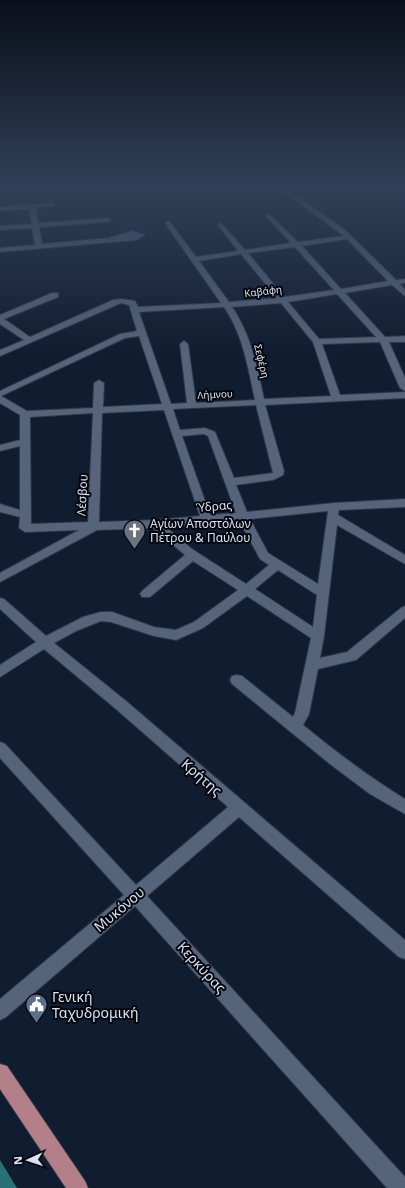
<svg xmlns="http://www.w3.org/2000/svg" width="405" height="1188" font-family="'Noto Sans',sans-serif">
  <rect width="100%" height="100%" fill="#101c2f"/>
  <path fill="#287177" d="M0 1160 17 1188H0Z"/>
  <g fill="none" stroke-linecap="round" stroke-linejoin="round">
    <defs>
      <path id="minor" d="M278 188H285L345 230 396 280 405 279V283L400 284 405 290V296L392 285 345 293 385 337 405 336V342H389L405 378V391L400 388 380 342 322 344 340 395 405 392V398L265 405 284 471 283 475 273 480 236 485 247 512 334 503 405 499V507L339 510 338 515 405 555V564L337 525 324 636 320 658 347 652 401 608 405 606V618L356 660 318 669 309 714 303 725C336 752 369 777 405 799V814L370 794 330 764 232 684 230 680 232 676 237 675 242 676 293 717 295 713 311 638 247 596 203 628 176 640 154 636 111 622 101 621 76 631 54 643 126 701 405 940V959L399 957 239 817 147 896 405 1177V1188H387L135 906 6 1017 0 1020V999L124 895 0 758V742L5 744 136 885 228 807 116 709 44 649 0 677V665L36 642 0 609V598L4 599 46 636 83 617 101 612H112L154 627 176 630 194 622 238 590 193 561 150 597H142L140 594 142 591 185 555 153 528 97 530 0 582V573L79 530 25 532 19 528 20 517 0 512V504L20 510V446L0 451V445L20 440V415L0 403V391L120 334 137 331 129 305 121 303 0 356V350L24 340 0 324V315L52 293H58V297L4 319 30 337 113 300 121 299 135 301 138 307 221 303 165 223 168 221 170 222 196 257 238 251 218 225 221 223 245 250 291 243 267 217V215L269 214 298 242 344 236ZM347 239 388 281 341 289 302 246ZM295 247 334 290 284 297 248 253ZM241 254 277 298 229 302 199 261ZM337 294 376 337 319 339 288 302ZM281 303 313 342 331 396 264 399C257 367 251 334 232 307ZM224 307C243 334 248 368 255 400L196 403 188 344 184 341 180 344 187 403 171 404 139 312ZM139 336 162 404 103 407 104 383 99 380 94 383 93 408 27 411 1 396 125 338ZM256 405 273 473 234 478 215 432 205 428 180 430 173 409ZM164 410 200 516 156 520 99 522 102 413ZM93 413 88 522 31 524 30 417ZM204 434 208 436 236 513 210 515 182 436ZM328 511 318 584 268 553 250 519ZM239 520 260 559 269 565 246 584 192 549 166 527ZM278 570 317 595 313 627 255 589Z
        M52 203 54 204V206L36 208 38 223 108 218 111 220 108 222 39 227 42 244 109 238 132 231 145 235 136 240 0 252V248L35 245 32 228 0 230V226L32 224 29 209 0 211V207Z"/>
      <path id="major" d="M0 1064 7 1066 85 1181 88 1188H66L0 1089Z"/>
    </defs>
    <use href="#minor" stroke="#313746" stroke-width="2"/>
    <use href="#major" stroke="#313746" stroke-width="2"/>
    <use href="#minor" fill="#55637b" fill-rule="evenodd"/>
    <use href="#major" fill="#b37f88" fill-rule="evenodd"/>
  </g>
  <linearGradient id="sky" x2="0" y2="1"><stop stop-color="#090f1a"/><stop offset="0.53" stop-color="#314058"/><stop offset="1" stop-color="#314058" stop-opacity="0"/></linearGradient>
  <rect width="405" height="354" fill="url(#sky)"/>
  <defs>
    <symbol id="church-pin" viewBox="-11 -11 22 30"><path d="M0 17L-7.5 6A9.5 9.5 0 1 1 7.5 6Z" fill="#6b7280" stroke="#03060e"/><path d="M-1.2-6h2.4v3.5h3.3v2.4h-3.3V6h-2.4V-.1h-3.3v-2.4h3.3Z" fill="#fff"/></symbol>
    <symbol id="civic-pin" viewBox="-11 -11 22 30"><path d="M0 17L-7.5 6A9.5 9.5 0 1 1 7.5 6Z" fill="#5c6f8a" stroke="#03060e"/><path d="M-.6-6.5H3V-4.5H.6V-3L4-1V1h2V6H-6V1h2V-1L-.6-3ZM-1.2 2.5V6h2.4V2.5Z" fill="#fff"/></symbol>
  </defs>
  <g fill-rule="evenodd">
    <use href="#church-pin" x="122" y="518" width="25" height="34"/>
    <use href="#civic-pin" x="24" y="992" width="25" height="34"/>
  </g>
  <g text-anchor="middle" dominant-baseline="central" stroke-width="4" stroke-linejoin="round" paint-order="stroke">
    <g font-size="10" fill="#dae3f1" stroke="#03060e">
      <text transform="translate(263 291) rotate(-7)">Καβάφη</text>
      <text transform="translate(262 361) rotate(76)">Σεφέρη</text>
      <text transform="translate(215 394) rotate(-3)">Λήμνου</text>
    </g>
    <g font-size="12" fill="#dae3f1" stroke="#03060e">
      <text transform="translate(82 495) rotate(-87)">Λέσβου</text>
      <text transform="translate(214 506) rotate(-5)">Ύδρας</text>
    </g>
    <g font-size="12" fill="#dae3f1" stroke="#03060e" text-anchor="start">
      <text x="150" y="523">Αγίων Αποστόλων<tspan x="150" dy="14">Πέτρου &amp; Παύλου</tspan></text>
    </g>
    <g font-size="14" fill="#dae3f1" stroke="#03060e">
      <text transform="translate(202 777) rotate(41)">Κρήτης</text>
      <text transform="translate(119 909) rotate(-40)">Μυκόνου</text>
      <text transform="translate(202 967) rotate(47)">Κερκύρας</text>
    </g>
    <g font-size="14" fill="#dae3f1" stroke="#03060e" text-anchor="start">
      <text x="52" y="996">Γενική<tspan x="52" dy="16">Ταχυδρομική</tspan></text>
    </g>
  </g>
  <g transform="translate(28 1160) rotate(267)" stroke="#03060e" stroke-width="3" paint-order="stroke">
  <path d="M0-3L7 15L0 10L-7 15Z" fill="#dae3f1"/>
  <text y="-6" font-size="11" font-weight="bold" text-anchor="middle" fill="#dae3f1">N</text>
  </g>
</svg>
